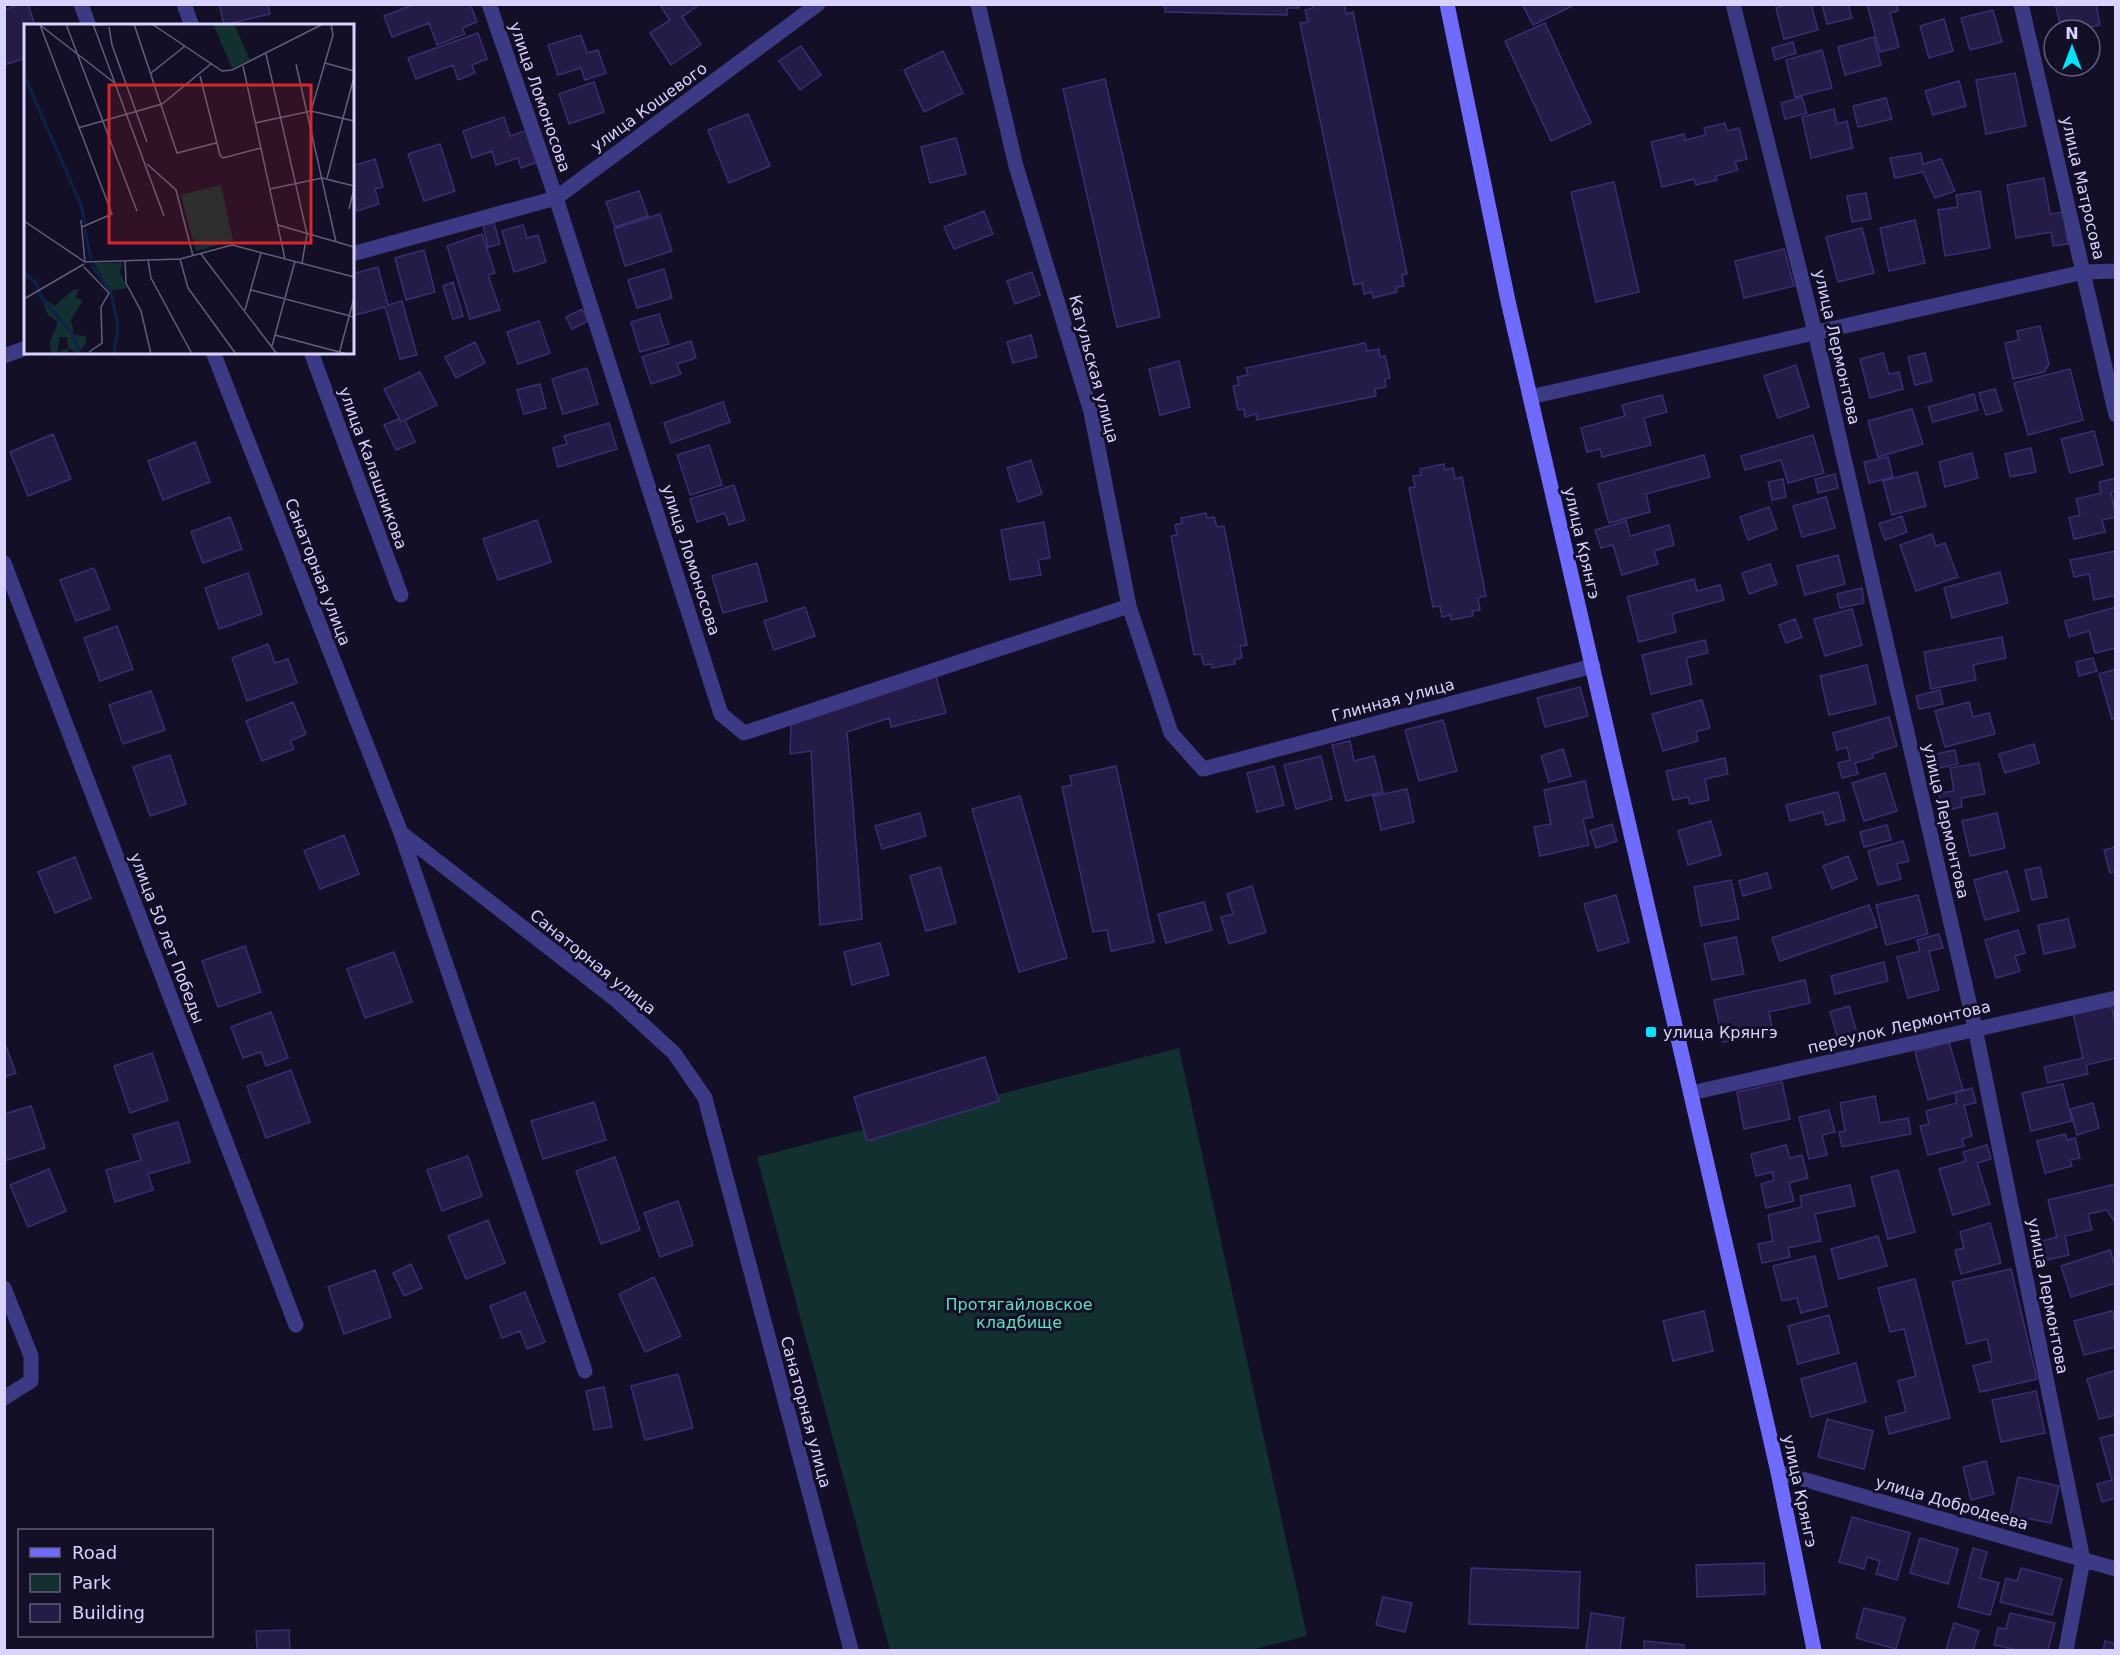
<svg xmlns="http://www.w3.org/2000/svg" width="2120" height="1655" font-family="'DejaVu Sans',sans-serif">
  <rect width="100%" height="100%" fill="#130f26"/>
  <path fill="#12302f" d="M1179 1048 1307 1636 1251 1650H890L757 1157Z"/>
  <path fill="#241b47" stroke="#3b2d73" stroke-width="1.5" d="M20 4H28L35 26H26V58L4 65V10Z
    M219 4H268L270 14 224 25Z
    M415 4H470L477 22 462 28 465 34 437 45 429 23 392 37 384 16Z
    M665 4 699 5 682 17 701 44 671 65 650 33 670 20 661 7Z
    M1155 4H1299V8H1287V15L1165 12V6Z
    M1312 4H1344L1346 14 1353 12 1407 274 1402 275 1404 286 1396 287 1397 292 1373 298 1372 292 1364 294 1362 283 1354 285 1300 23 1308 22 1305 10 1313 8Z
    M1522 4H1572V6L1533 25Z
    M1789 4H1811L1818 30 1784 39 1776 8Z
    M1822 4H1848L1852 18 1827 24Z
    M1867 4H1896L1898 11 1890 13 1899 47 1880 52Z
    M2055 4H2096L2100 25 2077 30H2062Z
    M1993 10 2002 42 1970 50 1961 18Z
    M1944 19 1953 51 1929 58 1920 26Z
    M1545 23 1591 123 1551 141 1505 41Z
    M478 33 487 59 472 65 475 73 458 80 453 65 416 79 408 58Z
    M581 35 587 53 598 50 606 73 585 80 581 68 558 75 548 45Z
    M1874 37 1881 65 1845 75 1838 47Z
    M1793 42 1796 53 1775 60 1772 48Z
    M801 46 821 75 800 90 779 61Z
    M1822 50 1832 88 1795 97 1786 60Z
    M943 51 963 93 924 112 904 70Z
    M2015 73 2026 126 1986 134 1976 80Z
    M1105 79 1160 317 1117 327 1063 89Z
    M1959 81 1966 106 1933 115 1925 91Z
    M594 82 604 112 569 124 559 94Z
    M1802 97 1807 113 1785 119 1781 103Z
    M1886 98 1892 119 1858 127 1853 106Z
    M1834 109 1837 124 1847 121 1853 148 1811 158 1802 117Z
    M748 114 770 166 729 183 708 130Z
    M504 117 510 136 528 130 538 162 521 168 518 158 496 165 492 151 472 158 463 131Z
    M1725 123 1727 131 1739 128 1747 159 1735 162 1738 170 1716 176 1717 180 1696 185 1694 179 1662 187 1651 142 1684 134 1685 140 1706 135 1704 128Z
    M956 138 966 174 930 183 921 147Z
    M440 144 455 191 424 201 408 154Z
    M1921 153 1923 164 1941 159 1955 191 1935 198 1923 172 1895 178 1890 158Z
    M375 159 383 187 375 189 379 204 357 211 352 195V166Z
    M2044 178 2050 214 2063 212 2068 244 2053 246 2051 232 2016 238 2007 185Z
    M1614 182 1639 292 1596 302 1571 192Z
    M639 191 648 216 615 227 606 202Z
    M1980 191 1990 248 1945 256 1938 210 1958 207 1956 195Z
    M1866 193 1871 219 1852 222 1847 196Z
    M984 211 993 234 954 249 944 227Z
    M660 214 672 251 625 266 614 229Z
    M1915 220 1925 263 1889 271 1880 228Z
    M494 223 500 244 488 247 483 225Z
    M523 225 527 238 538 235 546 262 514 272 502 231Z
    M1862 228 1874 273 1838 282 1826 237Z
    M482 234 495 273 488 275 500 310 470 319 447 246Z
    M1784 249 1794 286 1744 298 1735 261Z
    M424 250 435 292 406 300 395 258Z
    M378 267 388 305 402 301 417 355 400 359 385 307 352 316V274Z
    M664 269 672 298 637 308 628 280Z
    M1032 272 1040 295 1015 304 1007 281Z
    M453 282 463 316 453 319 443 286Z
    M582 309 588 321 572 329 566 317Z
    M659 314 669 344 640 352 631 322Z
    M539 321 550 353 518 364 507 332Z
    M2040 326 2049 364 2044 372 2013 379 2005 343 2019 340 2017 331Z
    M1031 335 1037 357 1013 363 1007 342Z
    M691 341 696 358 677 364 681 374 651 384 642 357Z
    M475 342 485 363 456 378 445 357Z
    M1365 343 1367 351 1379 349 1380 357 1385 356 1390 378 1385 379 1386 387 1375 389 1376 396 1257 420 1256 414 1245 417 1244 409 1238 410 1233 386 1239 385 1237 377 1248 375 1246 368Z
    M1883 353 1889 374 1899 372 1903 389 1870 398 1860 359Z
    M1925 353 1932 381 1915 385 1908 357Z
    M1179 361 1190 407 1160 415 1149 369Z
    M1796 365 1809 407 1778 418 1764 376Z
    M587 368 598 404 563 414 552 379Z
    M2070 369 2083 420 2028 435 2014 383Z
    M420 372 437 405 401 422 384 389Z
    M540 384 546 408 524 414 517 390Z
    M1995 389 2002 411 1986 415 1979 393Z
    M1974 394 1978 410 1933 422 1928 407Z
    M1662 395 1667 412 1644 418 1651 445 1602 457 1600 449 1587 452 1581 428 1625 416 1622 405Z
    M723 402 730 422 671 443 664 423Z
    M1912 409 1923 444 1878 457 1868 421Z
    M399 419 401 422 405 420 415 442 396 450 384 425Z
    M609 423 617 449 558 467 553 448 567 444 564 436Z
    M2094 431 2103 465 2070 473 2061 439Z
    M53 434 71 479 28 496 10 452Z
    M1813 435 1824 473 1788 483 1781 460 1745 470 1741 456Z
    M195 442 210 482 163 500 148 461Z
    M709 445 722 485 690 495 677 455Z
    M2031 448 2036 472 2010 477 2005 454Z
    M1972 453 1978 478 1945 487 1939 462Z
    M1704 455 1710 477 1646 494 1650 512 1609 523 1598 484Z
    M1888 457 1893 477 1869 483 1864 462Z
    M1031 460 1042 494 1018 502 1007 468Z
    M1444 464 1445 470 1453 468 1455 479 1462 477 1486 596 1478 598 1480 610 1472 611 1473 616 1451 620 1450 615 1442 617 1440 606 1433 607 1409 488 1415 487 1413 476 1421 475 1420 469Z
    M1917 472 1926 506 1892 515 1883 481Z
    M1835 474 1838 488 1818 493 1815 479Z
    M2116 478V491L2111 492 2116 517 2102 520 2105 532 2074 539 2069 518 2080 515 2076 499 2101 493 2099 482Z
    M1783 479 1786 497 1772 500 1768 482Z
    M734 485 745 520 729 525 725 513 697 522 690 499Z
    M1826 497 1835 528 1802 537 1793 506Z
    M1769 507 1777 529 1748 540 1740 517Z
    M1206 513 1207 518 1214 517 1217 527 1224 526 1247 645 1240 646 1242 658 1234 660 1235 664 1212 668 1211 664 1204 665 1201 654 1194 655 1171 536 1177 535 1175 525 1182 523 1181 518Z
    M1902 516 1907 532 1885 540 1879 524Z
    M230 517 242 549 203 563 191 532Z
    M537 520 551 562 498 580 483 539Z
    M1626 521 1630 536 1669 525 1674 545 1654 551 1658 564 1622 575 1613 545 1601 548 1595 530Z
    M1044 522 1050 558 1038 560 1041 575 1010 580 1001 530Z
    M1932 534 1936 546 1945 543 1958 577 1916 591 1900 545Z
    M2116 551V595L2094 600 2089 574 2074 577 2070 560Z
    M1838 555 1845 584 1805 595 1797 566Z
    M757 563 767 601 723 613 712 576Z
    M1770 564 1777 584 1749 594 1742 573Z
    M94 568 110 609 76 621 60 580Z
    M2000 572 2008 603 1952 618 1944 588Z
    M248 573 262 614 219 629 205 588Z
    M1694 579 1697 591 1720 585 1724 600 1672 614 1676 632 1639 642 1627 597Z
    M1862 588 1864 603 1840 608 1837 594Z
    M805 607 815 636 774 650 764 621Z
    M2116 607V648L2095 653 2089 631 2069 637 2065 621Z
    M1852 609 1862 645 1825 656 1814 619Z
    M1795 619 1802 637 1786 643 1779 625Z
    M117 626 133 669 100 681 84 638Z
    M2002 637 2006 658 1973 665 1976 680 1931 689 1924 652Z
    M1705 640 1708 653 1686 658 1692 684 1651 694 1642 655Z
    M268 644 275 663 288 659 297 683 247 701 232 658Z
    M2093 658 2097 671 2079 676 2076 662Z
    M1867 665 1876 704 1829 715 1820 676Z
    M2116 669V718L2112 719 2099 674Z
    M936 676 946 713 891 727 889 718 847 732 862 919 820 925 811 751 790 754 791 724Z
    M1580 687 1588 716 1545 727 1537 698Z
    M1940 690 1943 704 1919 709 1916 696Z
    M151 691 165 730 123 744 109 705Z
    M1702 700 1710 728 1696 732 1698 741 1663 751 1652 714Z
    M293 702 306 734 290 741 294 749 262 761 246 721Z
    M1969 702 1973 717 1989 713 1995 734 1945 747 1935 711Z
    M1889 717 1897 746 1872 754 1873 758 1855 763 1858 774 1842 778 1838 763 1850 760 1847 747 1837 750 1833 733Z
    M1443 720 1457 771 1419 781 1405 730Z
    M1350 741 1354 761 1374 756 1383 792 1346 801 1332 745Z
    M2034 744 2039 763 2005 773 1999 754Z
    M1563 749 1571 776 1549 782 1541 756Z
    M1955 750 1958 764 1934 769 1931 755Z
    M170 755 186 804 150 816 133 767Z
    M1321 756 1332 799 1296 809 1284 765Z
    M1725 758 1728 774 1705 779 1709 800 1690 804 1688 797 1673 800 1666 771Z
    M1979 763 1985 794 1961 798 1962 807 1942 811 1939 793 1954 791 1950 768Z
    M1116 766 1154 942 1111 951 1107 930 1093 932 1062 787 1072 785 1070 776Z
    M1274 766 1284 805 1257 812 1247 773Z
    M1885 773 1897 811 1864 821 1852 783Z
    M1585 781 1593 817 1583 819 1589 845 1540 856 1534 827 1551 824 1544 790Z
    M1407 789 1414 822 1381 830 1373 796Z
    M1838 792 1845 820 1826 825 1823 812 1790 821 1786 805Z
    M1020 796 1067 958 1019 972 972 809Z
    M920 813 926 836 882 849 875 826Z
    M1997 813 2005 848 1970 856 1962 821Z
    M1711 821 1721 855 1688 865 1678 831Z
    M1612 824 1617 841 1596 848 1590 831Z
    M1887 825 1891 840 1864 847 1860 832Z
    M344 835 359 874 320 889 304 851Z
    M1903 841 1909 861 1897 864 1901 879 1878 885 1868 851Z
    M2116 847V871L2110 873 2104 850Z
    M1848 856 1857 879 1832 889 1823 866Z
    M75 857 91 898 55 913 38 872Z
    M940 867 956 923 926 931 910 876Z
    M2040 867 2047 897 2032 900 2025 870Z
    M2007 871 2019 911 1985 920 1974 880Z
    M1767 873 1771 888 1743 896 1739 881Z
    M1731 880 1739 919 1701 926 1694 887Z
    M1252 886 1266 932 1229 944 1221 917 1233 914 1227 894Z
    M1616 895 1629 942 1598 951 1584 904Z
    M1918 895 1928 934 1886 945 1876 905Z
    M1204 902 1212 930 1166 943 1158 914Z
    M1869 905 1877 927 1780 961 1772 938Z
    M2068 919 2075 947 2044 954 2038 925Z
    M2018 930 2025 953 2015 956 2020 971 1996 978 1985 940Z
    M1939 934 1943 948 1929 951 1939 990 1908 998 1897 957 1920 951 1917 940Z
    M1736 937 1744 974 1712 980 1704 944Z
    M880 943 889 975 852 985 844 952Z
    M245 946 261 992 218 1007 202 961Z
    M394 952 412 1002 365 1018 347 969Z
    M1884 962 1888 981 1835 994 1831 976Z
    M1805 980 1810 1003 1769 1012 1773 1032 1723 1042 1714 1000Z
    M2111 1004 2116 1024V1058L2086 1065 2088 1074 2048 1083 2044 1067 2083 1058 2073 1013Z
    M1849 1006 1858 1036 1839 1042 1830 1012Z
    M271 1012 288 1058 266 1066 261 1052 243 1058 231 1027Z
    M4 1041 16 1073 4 1077Z
    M1949 1042 1963 1090 1928 1100 1915 1052Z
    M152 1053 168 1100 130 1113 114 1066Z
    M985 1057 999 1101 867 1141 854 1097Z
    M291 1070 310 1122 266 1138 247 1086Z
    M1782 1082 1790 1119 1744 1129 1737 1092Z
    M2063 1084 2072 1121 2031 1131 2022 1093Z
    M1972 1088 1976 1103 1964 1105 1972 1136 1962 1139 1964 1146 1928 1155 1920 1126 1929 1124 1926 1111 1957 1103 1955 1093Z
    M1875 1096 1880 1123 1908 1118 1911 1134 1842 1147 1839 1132 1845 1131 1840 1103Z
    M594 1102 606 1140 543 1159 531 1121Z
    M2093 1103 2099 1128 2077 1135 2070 1109Z
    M31 1106 45 1148 4 1161V1114Z
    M1829 1110 1835 1132 1822 1135 1827 1155 1809 1159 1799 1117Z
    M178 1122 190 1162 148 1174 153 1190 115 1202 106 1170 141 1160 133 1135Z
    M2065 1134 2067 1140 2075 1138 2080 1158 2070 1160 2072 1166 2045 1173 2037 1141Z
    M1786 1145 1790 1158 1802 1155 1808 1178 1789 1183 1794 1201 1766 1208 1761 1184 1774 1180 1772 1172 1756 1176 1751 1154Z
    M1987 1145 1991 1159 1977 1163 1990 1204 1953 1215 1939 1169 1966 1161 1963 1152Z
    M468 1156 482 1196 442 1211 427 1170Z
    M615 1157 640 1230 601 1244 576 1171Z
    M49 1169 66 1211 28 1227 10 1185Z
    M1898 1170 1915 1232 1888 1239 1871 1177Z
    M2116 1184V1220L2114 1221 2107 1210 2088 1214 2092 1230 2065 1236 2069 1255 2047 1260 2042 1241 2057 1237 2048 1200Z
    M1850 1185 1855 1206 1815 1214 1821 1241 1788 1248 1790 1257 1762 1263 1758 1244 1773 1241 1768 1215 1802 1207 1800 1196Z
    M678 1201 693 1245 660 1257 644 1213Z
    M488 1220 505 1263 466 1279 448 1236Z
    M1990 1223 2001 1263 1961 1274 1955 1250 1964 1248 1960 1232Z
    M1878 1236 1887 1266 1839 1279 1831 1249Z
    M2110 1250 2116 1268V1283L2071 1297 2061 1266Z
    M1815 1256 1827 1306 1801 1313 1797 1298 1782 1301 1773 1266Z
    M411 1264 422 1288 404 1296 393 1273Z
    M2011 1269 2037 1379 1980 1392 1973 1366 1992 1361 1987 1339 1967 1344 1952 1282Z
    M375 1270 391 1317 344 1334 328 1287Z
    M654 1277 681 1336 645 1352 619 1294Z
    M1915 1279 1950 1418 1889 1434 1885 1417 1906 1412 1898 1381 1916 1376 1904 1329 1890 1332 1878 1288Z
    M525 1292 545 1342 527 1349 520 1331 502 1338 490 1306Z
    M1704 1311 1713 1351 1673 1361 1663 1321Z
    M2112 1311 2116 1325V1347L2084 1355 2074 1321Z
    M1829 1315 1839 1353 1798 1364 1788 1326Z
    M1856 1363 1866 1402 1811 1417 1801 1379Z
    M2116 1370V1415L2099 1419 2087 1379Z
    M678 1374 693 1428 645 1440 631 1386Z
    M604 1387 612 1427 594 1430 586 1391Z
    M2036 1391 2045 1433 2001 1442 1992 1400Z
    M1827 1419 1873 1431 1864 1469 1818 1457Z
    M2116 1434V1498L2102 1502 2097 1484 2112 1480 2100 1438Z
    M1986 1461 1994 1494 1971 1500 1963 1467Z
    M2018 1477 2059 1486 2051 1523 2010 1515Z
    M1852 1517 1910 1533 1897 1580 1876 1574 1880 1561 1867 1557 1864 1569 1839 1562Z
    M1920 1538 1958 1549 1948 1584 1910 1573Z
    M1973 1548 1987 1552 1980 1578 1999 1583 1990 1615 1958 1607Z
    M1764 1563 1765 1594 1697 1597 1696 1565Z
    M1471 1568 1580 1572 1578 1628 1469 1624Z
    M2021 1568 2062 1579 2052 1615 2000 1602 2006 1578 2017 1581Z
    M1383 1597 1412 1603 1405 1632 1376 1625Z
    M1864 1608 1905 1618 1896 1649 1856 1638Z
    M1591 1613 1624 1618 1620 1650H1586Z
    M2010 1613 2055 1623 2048 1650H2017L1994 1645 1998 1628 2006 1629Z
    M1954 1623 1979 1631 1973 1650H1946Z
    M289 1630 290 1650H257L256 1631Z
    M1644 1641 1684 1645V1650H1644Z
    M2105 1641 2116 1644V1650H2103Z"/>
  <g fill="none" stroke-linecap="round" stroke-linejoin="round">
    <path stroke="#3d3a85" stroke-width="15" d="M81 4 89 26
      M184 4 192 26
      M489 4 556 198 721 714 744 733 1129 606
      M978 4 1016 166 1091 412 1129 606 1171 733 1203 769 1593 666
      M1733 4 1815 332 1975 1028 2083 1560 2066 1650
      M2021 4 2116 415
      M352 254 556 198 818 4
      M213 352 401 833 585 1371
      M311 352 401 595
      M4 356 26 348
      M1530 397 2084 272 2116 271
      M4 563 296 1325
      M401 833 615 999 674 1053 705 1098 851 1650
      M1691 1093 2116 998
      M4 1288 31 1356V1381L4 1398
      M1778 1472 2116 1569"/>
    <path stroke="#6f6bff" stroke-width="15" d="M1447 4 1508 301 1778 1472 1814 1650"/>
  </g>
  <rect fill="#00e5ff" stroke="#130f26" stroke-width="2" x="1645" y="1026" width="12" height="12" rx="3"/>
  <g text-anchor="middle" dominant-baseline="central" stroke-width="6" stroke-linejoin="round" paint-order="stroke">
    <g font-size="16" fill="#d9d4ff" stroke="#130f26">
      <text transform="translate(540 97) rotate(71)">улица Ломоносова</text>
      <text transform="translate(649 107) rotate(-36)">улица Кошевого</text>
      <text transform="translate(2083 188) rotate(77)">улица Матросова</text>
      <text transform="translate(1837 347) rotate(77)">улица Лермонтова</text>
      <text transform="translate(1094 369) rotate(75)">Кагульская улица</text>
      <text transform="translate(373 468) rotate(70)">улица Калашникова</text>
      <text transform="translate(1582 543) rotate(77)">улица Крянгэ</text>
      <text transform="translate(691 560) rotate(72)">улица Ломоносова</text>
      <text transform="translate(318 572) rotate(69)">Санаторная улица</text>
      <text transform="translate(1393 700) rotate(-15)">Глинная улица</text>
      <text transform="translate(1946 821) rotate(77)">улица Лермонтова</text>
      <text transform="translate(167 938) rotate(69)">улица 50 лет Победы</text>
      <text transform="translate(593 962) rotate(39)">Санаторная улица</text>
      <text transform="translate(1899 1027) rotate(-13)">переулок Лермонтова</text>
      <text transform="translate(2048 1296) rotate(79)">улица Лермонтова</text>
      <text transform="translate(806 1412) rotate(75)">Санаторная улица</text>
      <text transform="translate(1800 1491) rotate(78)">улица Крянгэ</text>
      <text transform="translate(1952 1503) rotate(16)">улица Добродеева</text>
    </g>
    <g font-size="16" fill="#d9d4ff" stroke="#130f26" text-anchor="start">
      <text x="1663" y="1032">улица Крянгэ</text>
    </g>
    <g font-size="16" fill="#5fe0c0" stroke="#130f26">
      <text x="1019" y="1304">Протягайловское<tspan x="1019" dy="18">кладбище</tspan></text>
    </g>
  </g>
  <g transform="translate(24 24)">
    <rect width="330" height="330" fill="#130f26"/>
    <path d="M189 0H210L226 36 208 44ZM197 161 209 217 172 227 157 171ZM70 239H98L96 248 103 264 86 267ZM55 265 51 274 59 276 47 296 50 310 63 313 61 321 53 329 44 324 43 313H36L33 329 42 325 45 328 27 330 26 318 34 298 24 291 17 272 31 282 49 266Z" fill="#12302f"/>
    <path fill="none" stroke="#0c2248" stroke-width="3" d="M0 51 57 181 61 200M61 205 67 235M68 241 87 269 94 302 90 330M0 249 12 259 17 273 48 309 56 330"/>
    <path fill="none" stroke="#625e7d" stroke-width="1.5" d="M42 0 113 187M69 0 140 192M110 0 153 129 192 119M128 0 198 47 208 46 299 0M16 1 88 190 58 203M16 1 92 60M70 1 93 0M85 3 88 21 123 118M242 30 283 210 278 239M301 39 330 47M272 40 312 218M219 42 261 235M127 49 161 22M176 52 196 131 199 134 237 124M287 87 309 11 307 0M231 99 287 87 330 97M54 104 138 80 188 39M123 140 152 166 169 232M303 154 330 53M246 165 298 154 330 162M325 185 330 165M57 196 61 238M0 197 61 238 156 235 208 221 330 253M254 201 330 223M177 230 253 330M156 235 164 264 212 330M101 236 102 259 117 287 127 330M124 236 127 254 168 330M60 243 85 269 77 283 78 319 65 328M227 266 330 293M0 275 60 240M221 286 237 229M251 311 323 330M248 322 271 237M315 330 330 274"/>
    <path fill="#d62828" fill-opacity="0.15" stroke="#d62828" stroke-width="3" d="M85 61H287V219H85Z"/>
    <rect width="330" height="330" fill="none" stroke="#d9d4ff" stroke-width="3"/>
  </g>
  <rect width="2120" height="1655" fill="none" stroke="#d9d4ff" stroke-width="12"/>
  <rect x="18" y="1529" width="195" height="108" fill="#130f26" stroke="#625e7d" stroke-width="1.5"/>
  <rect x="30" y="1548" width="30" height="9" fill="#6f6bff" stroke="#625e7d" stroke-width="1.5"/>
  <text x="72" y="1559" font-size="18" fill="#d9d4ff">Road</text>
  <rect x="30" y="1574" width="30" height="18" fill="#12302f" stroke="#625e7d" stroke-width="1.5"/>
  <text x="72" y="1589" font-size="18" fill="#d9d4ff">Park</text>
  <rect x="30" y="1604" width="30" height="18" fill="#241b47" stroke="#625e7d" stroke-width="1.5"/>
  <text x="72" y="1619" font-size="18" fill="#d9d4ff">Building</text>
  <g transform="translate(2072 48)"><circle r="28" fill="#130f26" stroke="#625e7d" stroke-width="1.5"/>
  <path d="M0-4.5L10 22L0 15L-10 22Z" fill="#00e5ff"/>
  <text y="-9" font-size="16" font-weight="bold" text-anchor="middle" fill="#d9d4ff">N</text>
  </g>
</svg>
